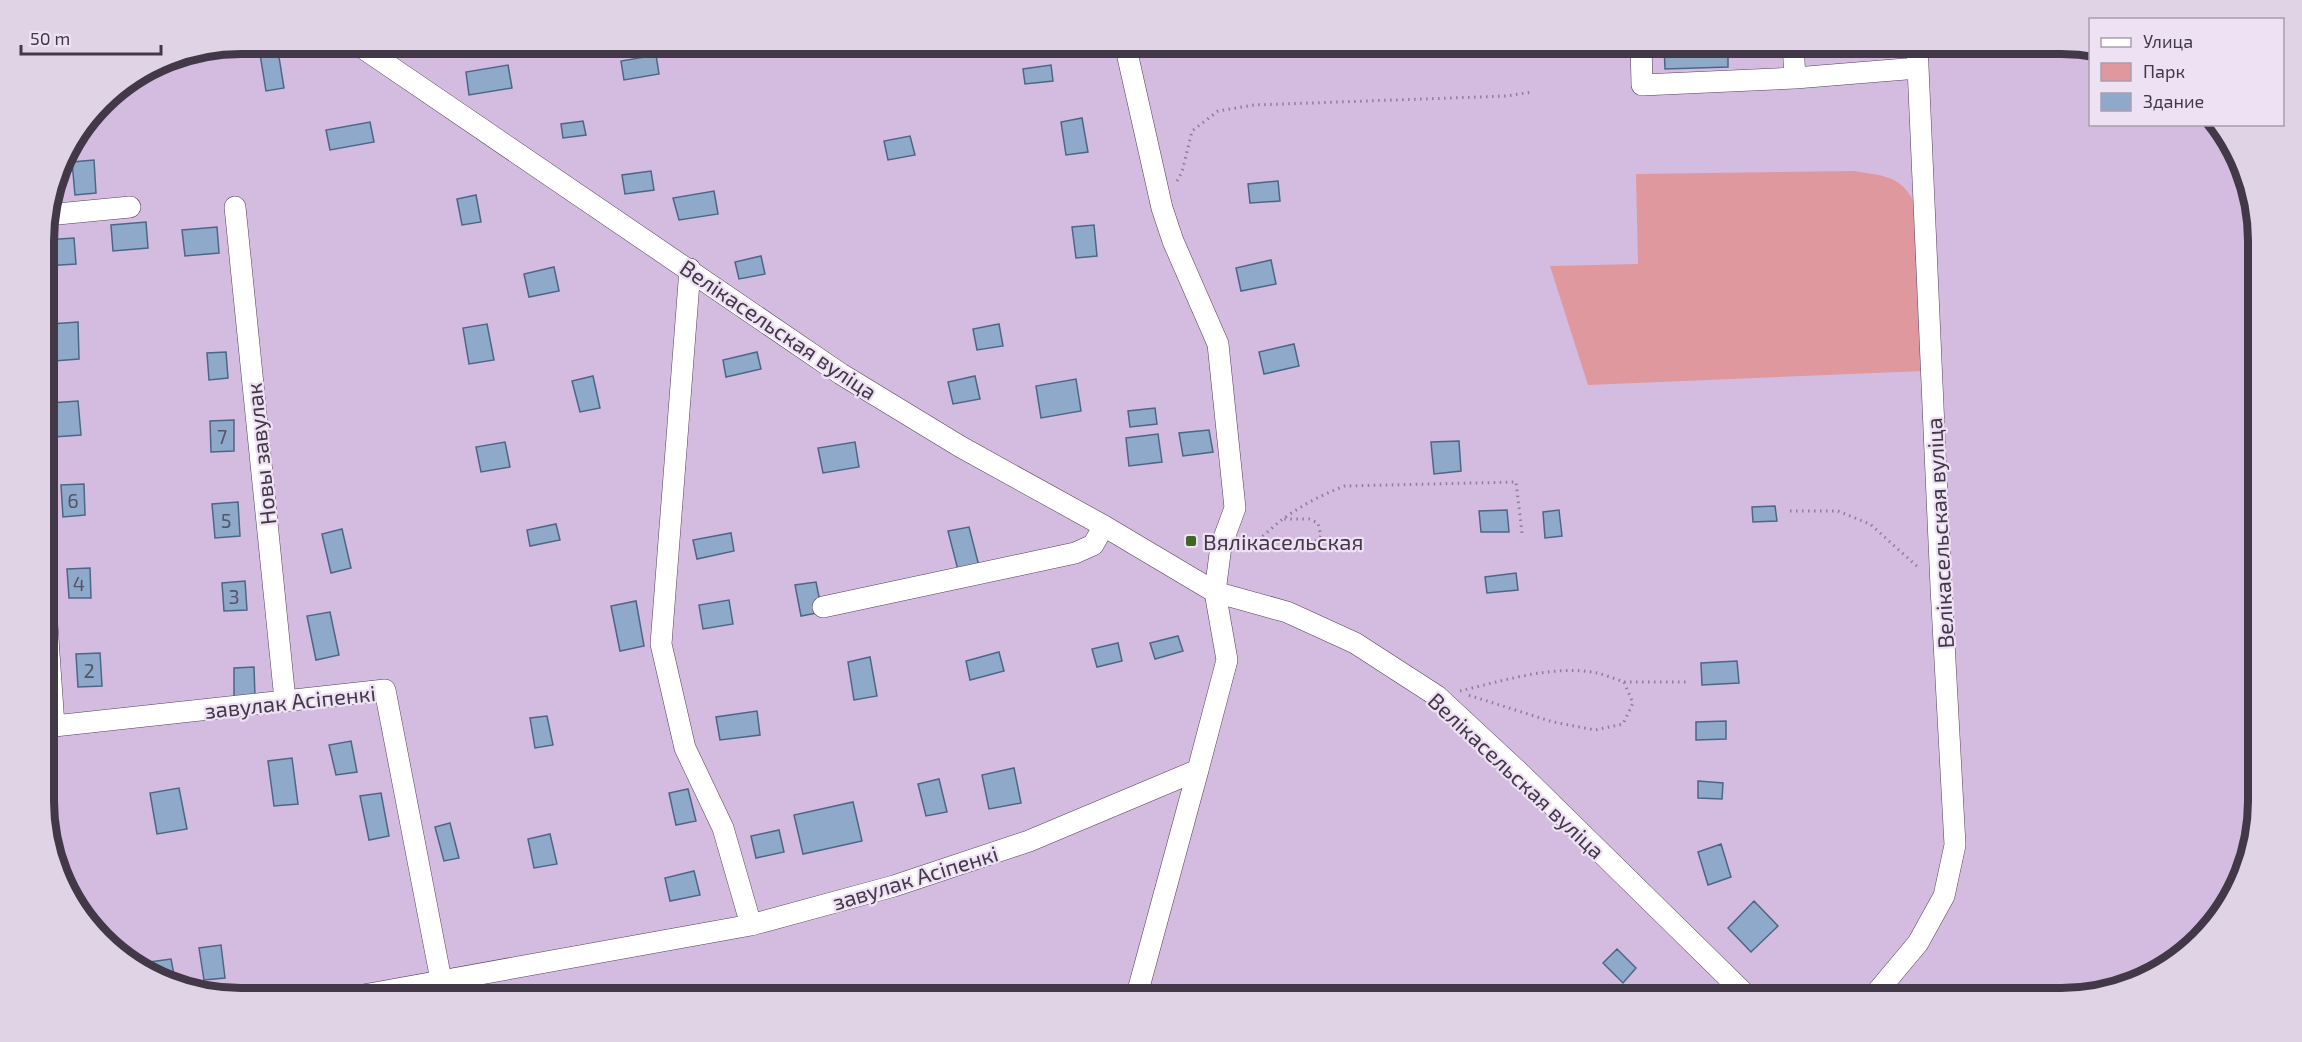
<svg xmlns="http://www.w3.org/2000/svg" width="2302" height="1042" font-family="'Exo 2',sans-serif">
  <rect width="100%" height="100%" fill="#d4bbe0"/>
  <path fill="#df989d" d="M1849 44H1905V46L1897 56 1849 55Z
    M1854 171C1884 176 1901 175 1915 204L1922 371 1588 385 1550 266 1638 264 1636 174Z"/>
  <path fill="#8fa9cb" stroke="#4e6685" stroke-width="1.5" d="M1607 44H1629V49L1608 50Z
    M1664 44H1769V50L1728 51V67L1665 69Z
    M278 51 284 88 266 91 260 54Z
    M656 55 659 74 624 80 621 61Z
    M508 65 512 88 469 95 466 72Z
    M1051 65 1053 81 1025 84 1023 69Z
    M1082 118 1088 152 1066 155 1061 122Z
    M583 121 586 135 563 138 561 124Z
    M370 122 374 142 330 150 326 130Z
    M910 136 915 155 888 160 884 141Z
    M94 160 96 193 75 195 72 162Z
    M651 171 654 190 625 194 622 175Z
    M1278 181 1280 201 1250 203 1248 184Z
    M714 191 718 214 679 220 673 198Z
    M476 195 481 222 462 225 457 199Z
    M146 222 148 248 113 251 111 225Z
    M1094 225 1097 256 1076 258 1072 227Z
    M217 227 219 253 185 256 182 230Z
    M74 238 76 264 44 266V240Z
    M761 256 765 274 739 279 735 262Z
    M1271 260 1276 284 1241 291 1236 268Z
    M554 267 559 291 529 297 524 274Z
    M78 322 79 359 54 361 51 324Z
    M487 324 494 360 469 364 463 328Z
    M999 324 1003 346 977 350 973 329Z
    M1294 344 1299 366 1264 374 1259 352Z
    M226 352 228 378 209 380 207 353Z
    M757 352 761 369 726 377 723 360Z
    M593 376 600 408 580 412 572 381Z
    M975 376 980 399 953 404 948 382Z
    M1076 379 1081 411 1041 418 1036 386Z
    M78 401 81 435 54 437 51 403Z
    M1155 408 1157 424 1130 427 1128 411Z
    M234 420V451L211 452 210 421Z
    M1209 430 1213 452 1183 456 1179 433Z
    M1158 434 1162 462 1129 466 1126 438Z
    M1459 441 1461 471 1434 474 1431 442Z
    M505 442 510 467 481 472 476 447Z
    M855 442 859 467 823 473 818 448Z
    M84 484 85 515 63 517 61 485Z
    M238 502 240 536 215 538 212 504Z
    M1775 506 1777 521 1753 522 1752 507Z
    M1507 510 1509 532H1481L1479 511Z
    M1559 510 1562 536 1545 538 1543 512Z
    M556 524 560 540 530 546 527 530Z
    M969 527 979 566 958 570 948 531Z
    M342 529 351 568 331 573 322 534Z
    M731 533 734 551 697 559 693 540Z
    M90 568 91 598H69L67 569Z
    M1516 573 1518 590 1487 593 1485 577Z
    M245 581 247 610 224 611 222 583Z
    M816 582 822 612 801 616 795 585Z
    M729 600 733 624 703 629 699 605Z
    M636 601 644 646 620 651 611 606Z
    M330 612 339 655 316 660 307 616Z
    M1178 636 1183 651 1155 659 1150 643Z
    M1118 643 1122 661 1097 667 1092 649Z
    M999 652 1004 671 970 680 966 661Z
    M100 653 102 686 78 687 76 654Z
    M870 657 877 696 854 700 848 662Z
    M1737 661 1739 683 1702 685 1701 663Z
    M254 667 255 698H234V668Z
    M757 711 760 735 720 740 716 717Z
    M547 716 553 745 535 748 530 718Z
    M1726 721V739L1696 740V722Z
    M351 741 357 772 336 775 329 745Z
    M292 758 298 804 274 806 268 761Z
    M1014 768 1021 803 989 809 982 775Z
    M939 779 947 812 926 816 918 784Z
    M1698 781 1723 783 1722 799 1698 798Z
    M179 788 187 829 157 834 150 793Z
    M688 789 696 821 676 825 669 793Z
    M381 793 389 836 369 840 360 796Z
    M853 802 862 841 803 854 794 815Z
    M450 823 459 858 444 861 435 827Z
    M779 830 784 852 756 858 751 836Z
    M550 834 557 864 534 868 528 839Z
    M1721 844 1731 877 1708 885 1698 852Z
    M694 871 700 895 670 901 665 878Z
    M1754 901 1778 926 1751 952 1728 928Z
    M221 945 225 978 204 980 199 948Z
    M1617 949 1636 968 1623 983 1603 963Z
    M171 959 176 985 165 983 151 973 150 962Z"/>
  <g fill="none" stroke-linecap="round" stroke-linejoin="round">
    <defs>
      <path id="minor" d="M357 44 841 374 961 447 1104 526 1215 592 1287 612 1355 643 1437 696 1521 774 1749 998
        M1641 44 1642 85 1795 78 1918 68
        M1793 44 1795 78
        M235 207 285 700
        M47 215 130 207
        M690 269 661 644 685 748 723 828 751 925
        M45 595 54 726
        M823 607 1075 553 1093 545 1104 526
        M45 727 385 690 441 980
        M347 998 751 925 894 886 1029 841 1198 770 1227 660 1215 592 1221 546 1235 508 1218 344 1173 241 1162 208 1125 44
        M1136 998 1198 770
        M1872 998 1918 943 1944 896 1955 845 1941 587 1917 44"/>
    </defs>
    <use href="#minor" stroke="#55405f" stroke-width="22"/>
    <path stroke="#8f7d97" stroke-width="3" stroke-dasharray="1.5 4.5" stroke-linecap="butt" d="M1177 181 1182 172 1192 131 1218 111 1254 105 1507 96 1532 92
      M1790 511H1838L1870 524 1919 568
      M1251 545C1273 548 1305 555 1321 536L1318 523 1309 519H1283
      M1241 546C1258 545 1269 529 1283 519 1302 505 1323 494 1345 486L1516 482 1522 533
      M1624 682H1686
      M1460 691C1502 681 1555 664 1597 673 1606 675 1615 679 1624 682L1633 703 1623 724 1595 730 1553 722 1465 694"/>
    <use href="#minor" stroke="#fff" stroke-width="21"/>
  </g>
  <rect fill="#3d6723" stroke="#eee1f4" stroke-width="2" x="1185" y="535" width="12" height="12" rx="3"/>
  <g text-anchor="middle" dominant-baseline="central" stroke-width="4.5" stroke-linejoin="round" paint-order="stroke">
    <g font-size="20" fill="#555468">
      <text x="222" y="436">7</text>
      <text x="73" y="500">6</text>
      <text x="226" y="520">5</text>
      <text x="79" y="583">4</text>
      <text x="234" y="596">3</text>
      <text x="89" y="670">2</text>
    </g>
    <g font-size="22" fill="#423847" stroke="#eee1f4">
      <text transform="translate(779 329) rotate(34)">Велікасельская вуліца</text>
      <text transform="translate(260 454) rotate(-96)">Новы завулак</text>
      <text transform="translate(1939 533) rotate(-93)">Велікасельская вуліца</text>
      <text transform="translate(290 701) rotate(-6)">завулак Асіпенкі</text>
      <text transform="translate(1517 775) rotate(43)">Велікасельская вуліца</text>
      <text transform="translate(915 877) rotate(-17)">завулак Асіпенкі</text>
    </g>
    <g font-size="22" fill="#423847" stroke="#eee1f4" text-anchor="start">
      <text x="1203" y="541">Вялікасельская</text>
    </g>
  </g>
  <path d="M0 0H2302V1042H0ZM241 54H2061A187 187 0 0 1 2248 241V801A187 187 0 0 1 2061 988H241A187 187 0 0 1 54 801V241A187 187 0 0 1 241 54Z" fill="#e0d3e6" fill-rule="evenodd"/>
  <path fill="none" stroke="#423847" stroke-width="8" d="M241 54H2061A187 187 0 0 1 2248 241V801A187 187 0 0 1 2061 988H241A187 187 0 0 1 54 801V241A187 187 0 0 1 241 54Z"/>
  <rect x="2089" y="18" width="195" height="108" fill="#eee1f4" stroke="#a99daf" stroke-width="1.5"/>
  <rect x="2101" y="38" width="30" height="9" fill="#ffffff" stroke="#a99daf" stroke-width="1.5"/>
  <text x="2143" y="48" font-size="18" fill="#423847">Улица</text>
  <rect x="2101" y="63" width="30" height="18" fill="#df989d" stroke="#a99daf" stroke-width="1.5"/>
  <text x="2143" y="78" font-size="18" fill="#423847">Парк</text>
  <rect x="2101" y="93" width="30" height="18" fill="#8fa9cb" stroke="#a99daf" stroke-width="1.5"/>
  <text x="2143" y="108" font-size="18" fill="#423847">Здание</text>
  <path d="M21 45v9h140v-9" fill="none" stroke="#423847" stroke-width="3"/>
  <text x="30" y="45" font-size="18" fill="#423847" stroke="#eee1f4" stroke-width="4.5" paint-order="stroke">50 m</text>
</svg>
